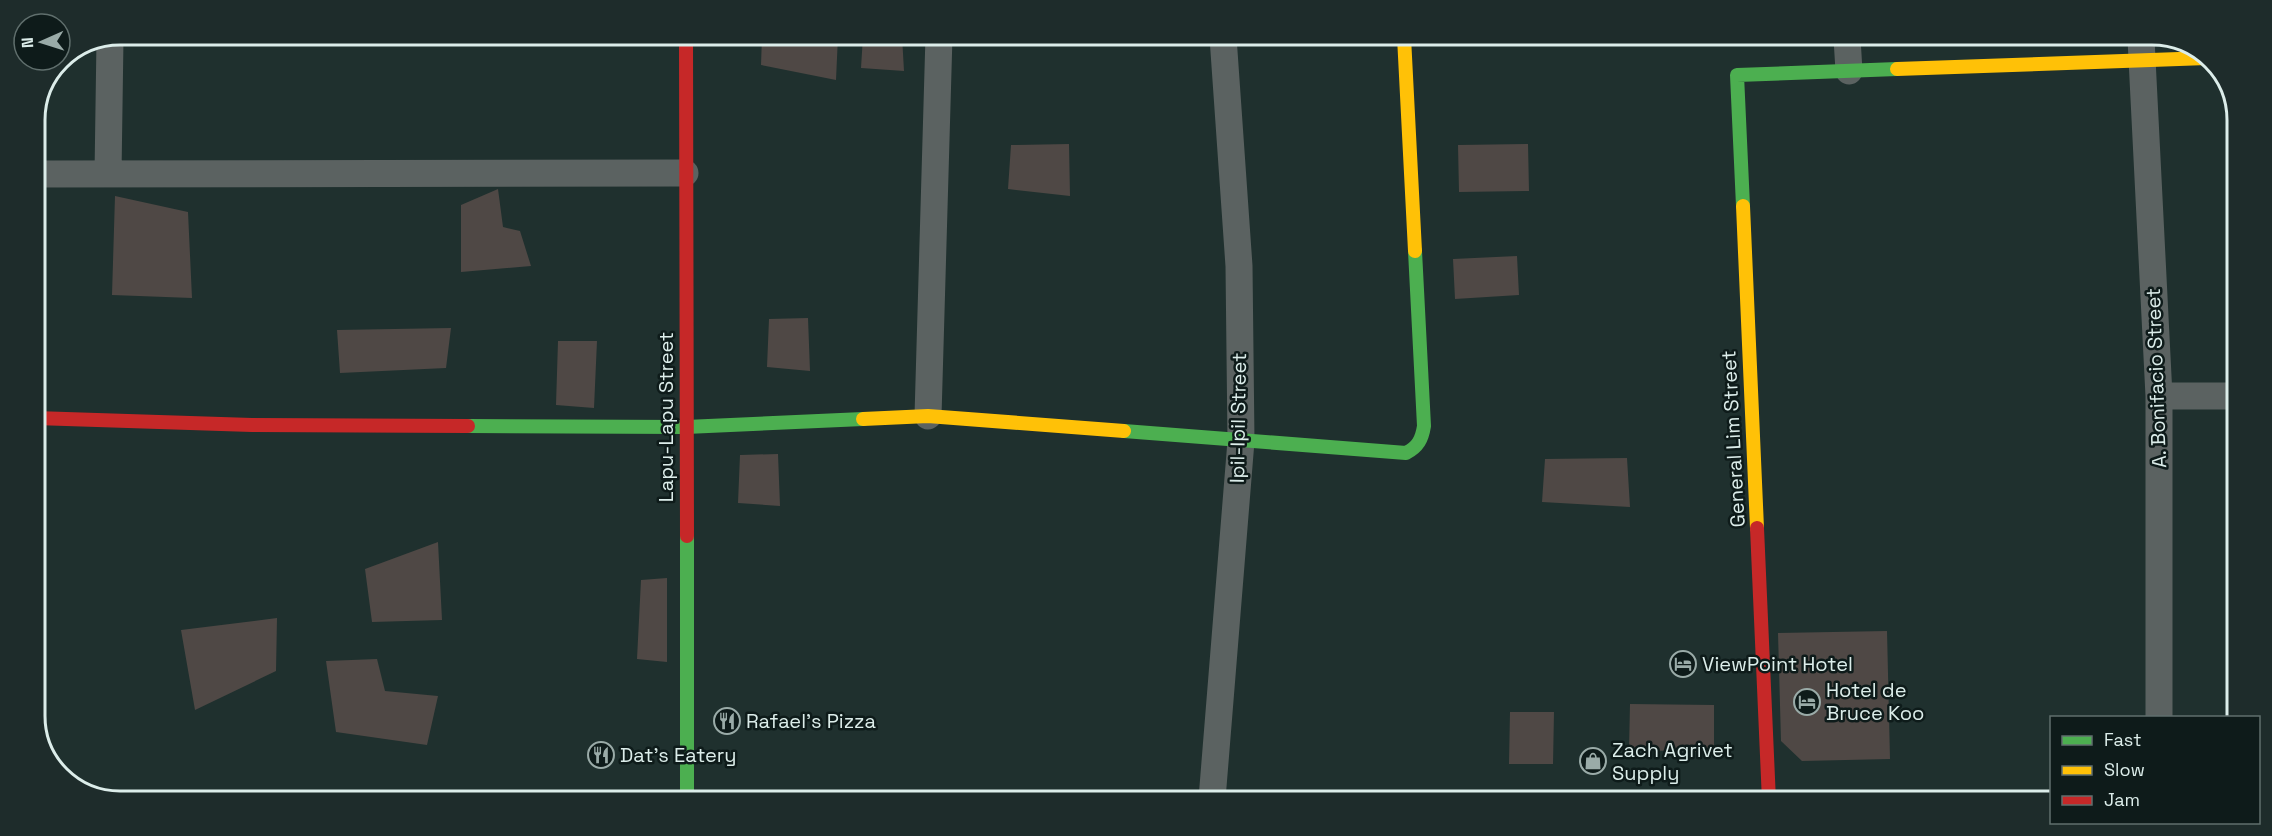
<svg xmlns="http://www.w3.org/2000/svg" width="2272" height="836" font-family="'Space Grotesk',sans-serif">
  <rect width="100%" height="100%" fill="#1f302e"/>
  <path fill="#4f4845" d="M762 36H838L836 80 761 65Z
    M863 36H902L904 71 861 68Z
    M1069 144 1070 196 1008 189 1011 145Z
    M1528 144 1529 191 1459 192 1458 145Z
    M498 189 503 227 520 231 531 266 461 272V205Z
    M115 196 188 212 192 298 112 295Z
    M1517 256 1519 295 1455 299 1453 259Z
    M808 318 810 371 767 367 769 319Z
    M451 328 446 368 340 373 337 330Z
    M558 341H597L594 408 556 405Z
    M778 454 780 506 738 503 740 455Z
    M1627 458 1630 507 1542 502 1545 459Z
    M438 542 442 620 372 622 365 569Z
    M667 578V662L637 659 641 580Z
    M277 618 276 671 195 710 181 630Z
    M1887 631 1890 759 1802 761 1781 741 1778 633Z
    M377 659 385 691 438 696 427 745 336 732 326 661Z
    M1630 704 1714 705V752L1629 750Z
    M1510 712H1554L1553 764H1509Z"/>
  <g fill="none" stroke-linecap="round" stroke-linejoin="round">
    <path stroke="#5b6261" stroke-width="27" d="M1847 38 1849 71
      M2141 39 2159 396V718
      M35 174 685 173
      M108 174 110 39
      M2159 396H2235
      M928 416 939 36
      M1212 799 1241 441 1239 266 1223 37"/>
    <path stroke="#4caf50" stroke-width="14" d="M1743 206 1737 75 1897 69
      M468 426 686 427 863 419
      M1124 431 1406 453C1418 447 1422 439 1424 426L1415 251
      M687 536V798"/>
    <path stroke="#ffc107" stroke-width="14" d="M1404 37 1415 251
      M1897 69 2207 58
      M1743 206 1757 528
      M863 419 928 416 1124 431"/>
    <path stroke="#c62828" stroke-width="14" d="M686 36 687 536
      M35 418 252 425 468 426
      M1757 528 1769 801"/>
  </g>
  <defs>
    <symbol id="hotel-ring" viewBox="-11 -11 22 22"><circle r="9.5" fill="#0e1b1a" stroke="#9aaba8" stroke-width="1.5"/><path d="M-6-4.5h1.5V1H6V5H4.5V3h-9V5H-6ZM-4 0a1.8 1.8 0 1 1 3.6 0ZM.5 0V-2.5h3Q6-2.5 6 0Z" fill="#9aaba8"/></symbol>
    <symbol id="restaurant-ring" viewBox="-11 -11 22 22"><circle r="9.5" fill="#0e1b1a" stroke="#9aaba8" stroke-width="1.5"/><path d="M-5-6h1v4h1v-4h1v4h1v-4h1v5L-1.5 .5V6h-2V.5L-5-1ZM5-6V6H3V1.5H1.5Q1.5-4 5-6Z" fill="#9aaba8"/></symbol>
    <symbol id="shop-ring" viewBox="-11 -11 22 22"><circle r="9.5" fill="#0e1b1a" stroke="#9aaba8" stroke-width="1.5"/><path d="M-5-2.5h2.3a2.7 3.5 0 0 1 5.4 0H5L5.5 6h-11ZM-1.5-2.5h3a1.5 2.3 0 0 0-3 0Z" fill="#9aaba8"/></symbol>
  </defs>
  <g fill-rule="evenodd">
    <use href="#hotel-ring" x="1668" y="649" width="30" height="30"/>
    <use href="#hotel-ring" x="1792" y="687" width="30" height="30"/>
    <use href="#restaurant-ring" x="712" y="706" width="30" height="30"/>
    <use href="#restaurant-ring" x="586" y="740" width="30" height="30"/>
    <use href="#shop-ring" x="1578" y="746" width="30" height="30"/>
  </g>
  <g text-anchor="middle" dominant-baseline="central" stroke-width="5" stroke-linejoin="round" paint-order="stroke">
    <g font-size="20" fill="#dcedea" stroke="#0e1b1a">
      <text transform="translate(2156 378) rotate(-92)">A. Bonifacio Street</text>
      <text transform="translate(666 417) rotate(-90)">Lapu-Lapu Street</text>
      <text transform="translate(1238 418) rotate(-89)">Ipil-Ipil Street</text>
      <text transform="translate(1733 439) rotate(-93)">General Lim Street</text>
    </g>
    <g font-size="20" fill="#dcedea" stroke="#0e1b1a" text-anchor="start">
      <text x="1702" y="664">ViewPoint Hotel</text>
      <text x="1826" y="690">Hotel de<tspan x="1826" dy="23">Bruce Koo</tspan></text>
      <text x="746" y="721">Rafael's Pizza</text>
      <text x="1612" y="750">Zach Agrivet<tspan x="1612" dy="23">Supply</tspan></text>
      <text x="620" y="755">Dat's Eatery</text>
    </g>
  </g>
  <path d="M0 0H2272V836H0ZM120 45H2152A75 75 0 0 1 2227 120V716A75 75 0 0 1 2152 791H120A75 75 0 0 1 45 716V120A75 75 0 0 1 120 45Z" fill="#1e2c2b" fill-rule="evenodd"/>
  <path fill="none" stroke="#dcedea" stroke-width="3" d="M120 45H2152A75 75 0 0 1 2227 120V716A75 75 0 0 1 2152 791H120A75 75 0 0 1 45 716V120A75 75 0 0 1 120 45Z"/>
  <rect x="2050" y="716" width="210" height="108" fill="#0e1b1a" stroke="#606f6d" stroke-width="1.5"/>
  <rect x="2062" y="736" width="30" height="9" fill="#4caf50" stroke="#606f6d" stroke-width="1.5"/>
  <text x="2104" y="746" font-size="18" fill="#dcedea">Fast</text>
  <rect x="2062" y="766" width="30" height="9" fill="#ffc107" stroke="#606f6d" stroke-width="1.5"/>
  <text x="2104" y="776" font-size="18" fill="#dcedea">Slow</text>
  <rect x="2062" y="796" width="30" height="9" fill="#c62828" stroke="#606f6d" stroke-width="1.5"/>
  <text x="2104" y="806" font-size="18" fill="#dcedea">Jam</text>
  <g transform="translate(42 42) rotate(267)"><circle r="28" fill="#0e1b1a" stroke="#606f6d" stroke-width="1.5"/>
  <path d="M0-4.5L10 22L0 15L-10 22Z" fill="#9aaba8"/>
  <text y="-9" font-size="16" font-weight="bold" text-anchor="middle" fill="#dcedea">N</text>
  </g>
</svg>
